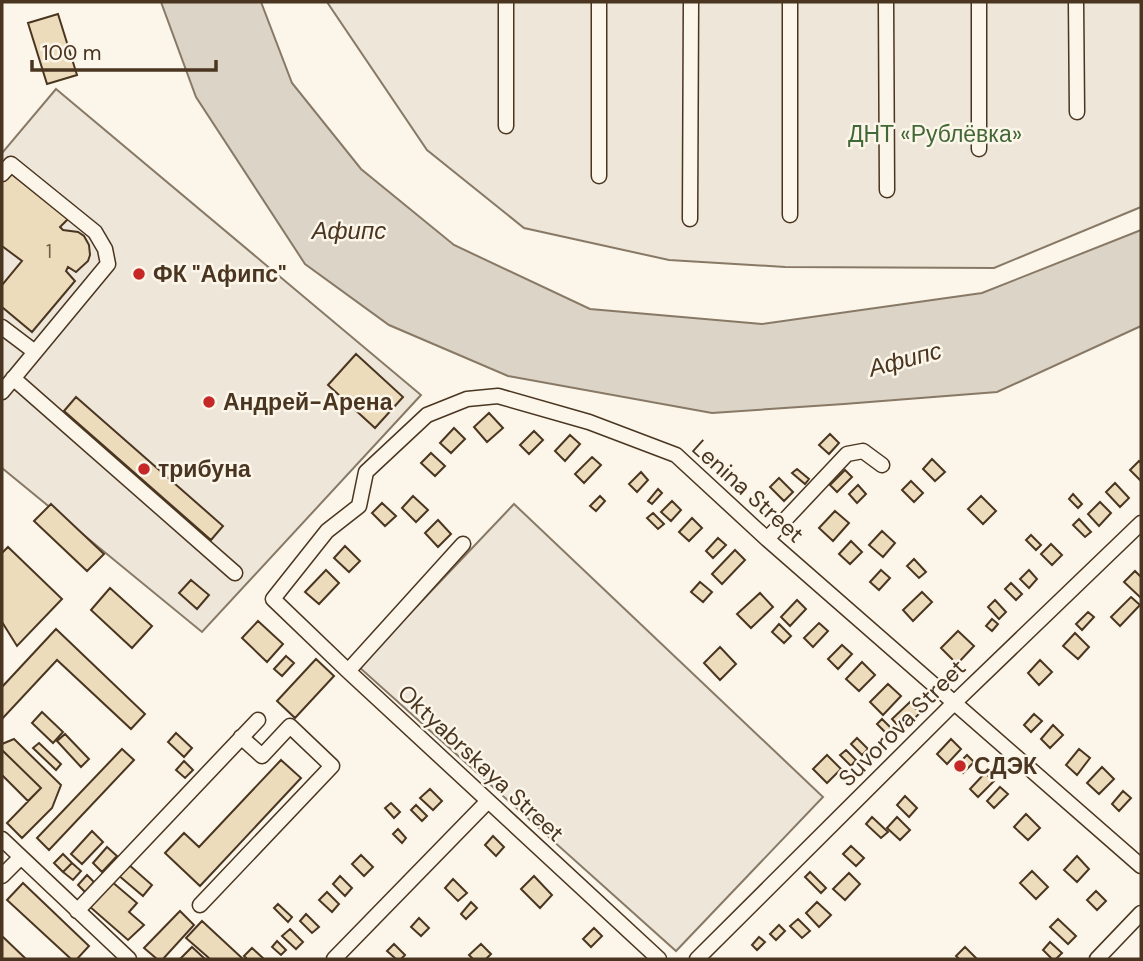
<svg xmlns="http://www.w3.org/2000/svg" width="1143" height="961" font-family="'DM Sans',sans-serif">
  <rect width="100%" height="100%" fill="#fbf6e9"/>
  <path fill="#ede6d9" stroke="#887966" stroke-width="2" d="M327 2H1141V207L994 268 785 267 669 260 524 228 427 150Z
    M56 89 421 395 202 632 2 468V153Z
    M514 504 823 797 676 951 359 667Z"/>
  <path fill="#dcd4c6" stroke="#887966" stroke-width="2" d="M161 2H261L292 83 361 169 454 245 590 309 762 324 982 293 1141 230V326L997 392 844 404 712 413 508 376 389 325 305 264 196 97Z"/>
  <path fill="#ecdcbc" stroke="#4a3520" stroke-width="2" d="M58 14 77 75 47 84 28 23Z
    M9 172 68 219 60 227 63 230 78 232 84 236 89 245 90 255 88 261 76 272 68 267 66 271 75 281 32 332 2 307V285L22 261 2 246V180Z
    M356 354 403 397 375 428 328 385Z
    M76 397 223 526 211 540 64 411Z
    M489 413 503 428 487 442 474 427Z
    M454 428 465 439 451 453 440 443Z
    M534 431 543 440 529 454 520 445Z
    M830 434 839 443 829 454 819 445Z
    M570 435 580 444 565 461 555 451Z
    M431 453 445 466 435 476 421 463Z
    M592 457 601 465 584 483 575 474Z
    M932 459 945 472 935 481 923 469Z
    M1139 461 1141 463V481L1130 470Z
    M797 469 809 479 805 484 792 473Z
    M845 470 852 477 837 492 830 485Z
    M641 472 648 480 637 492 629 484Z
    M779 478 793 492 784 501 770 487Z
    M911 481 923 493 914 502 902 490Z
    M1115 483 1129 498 1120 507 1106 492Z
    M858 485 866 494 857 503 849 494Z
    M658 489 662 493 652 504 648 501Z
    M1073 494 1082 504 1078 508 1069 499Z
    M413 496 428 510 416 522 402 508Z
    M600 496 605 501 596 511 590 506Z
    M981 496 996 511 983 524 968 509Z
    M672 501 681 510 671 521 661 512Z
    M1100 502 1111 513 1099 526 1088 514Z
    M382 503 396 516 385 526 372 513Z
    M51 504 104 554 87 571 34 521Z
    M835 511 849 523 833 541 819 528Z
    M653 513 664 524 658 529 647 518Z
    M692 518 702 528 689 541 679 532Z
    M1079 519 1091 532 1085 537 1073 525Z
    M438 520 451 534 438 547 425 533Z
    M882 531 895 543 883 557 869 545Z
    M1031 535 1041 545 1036 550 1026 540Z
    M718 538 726 545 713 558 706 551Z
    M851 541 862 552 850 564 839 554Z
    M1051 544 1062 555 1052 565 1041 554Z
    M345 546 360 561 349 572 334 558Z
    M8 547 62 599 17 646 2 622V553Z
    M735 550 745 560 722 584 712 574Z
    M914 559 926 572 919 578 907 566Z
    M326 570 339 583 319 604 305 592Z
    M881 570 890 578 879 590 870 582Z
    M1029 570 1037 579 1029 588 1020 579Z
    M1135 571 1141 577V598L1124 582Z
    M191 580 209 595 197 609 179 593Z
    M700 582 712 592 703 602 691 592Z
    M1011 583 1022 594 1016 600 1005 589Z
    M110 588 152 626 132 648 91 610Z
    M922 592 932 602 913 621 903 610Z
    M760 593 773 607 751 628 737 614Z
    M1131 597 1140 605 1120 626 1111 617Z
    M797 600 806 609 790 626 781 617Z
    M995 600 1006 612 999 619 988 607Z
    M1088 612 1094 617 1082 630 1076 624Z
    M992 619 998 624 992 631 986 626Z
    M258 621 283 644 267 662 242 638Z
    M819 623 828 631 813 647 804 638Z
    M779 624 791 636 784 643 772 632Z
    M56 629 145 714 131 729 57 660 2 719V687Z
    M958 631 974 646 957 664 941 648Z
    M1075 633 1089 647 1078 659 1063 646Z
    M842 645 852 654 838 669 828 659Z
    M720 647 736 664 720 680 704 663Z
    M286 656 294 663 282 676 274 669Z
    M316 659 334 676 295 718 277 701Z
    M1040 660 1052 672 1039 685 1028 673Z
    M862 662 875 675 859 691 846 679Z
    M888 684 901 696 883 715 870 702Z
    M910 702 920 713 902 730 892 719Z
    M42 712 63 732 53 743 32 723Z
    M1034 714 1042 721 1031 732 1024 725Z
    M882 719 891 728 886 733 877 724Z
    M1053 725 1063 735 1050 748 1041 739Z
    M176 733 192 748 184 757 168 742Z
    M65 734 89 759 81 767 57 741Z
    M857 738 868 749 862 755 851 744Z
    M14 739 61 785 52 808 22 838 7 823 41 788 2 750V744Z
    M951 739 961 749 947 764 937 754Z
    M39 743 61 764 56 770 33 748Z
    M122 749 134 760 49 850 37 838Z
    M1079 749 1090 758 1077 775 1066 765Z
    M2 750 41 788 28 801 2 775Z
    M846 750 856 760 851 766 840 755Z
    M827 755 841 769 827 783 813 769Z
    M967 755 974 762 963 773 956 766Z
    M281 760 301 778 200 886 165 853 184 833 199 847Z
    M184 761 193 770 185 778 176 770Z
    M1102 767 1114 779 1099 794 1087 783Z
    M985 773 994 781 978 797 970 789Z
    M1000 787 1008 794 994 808 987 801Z
    M430 789 442 801 433 810 420 798Z
    M1123 791 1131 798 1119 811 1112 804Z
    M905 796 917 808 909 817 897 805Z
    M391 803 400 812 394 818 385 808Z
    M416 805 427 816 422 821 411 810Z
    M1026 814 1040 828 1028 840 1014 827Z
    M872 817 888 832 881 838 866 824Z
    M897 817 910 830 900 840 887 828Z
    M398 829 406 838 402 843 393 834Z
    M92 831 103 842 82 864 71 854Z
    M493 836 504 847 496 856 485 845Z
    M851 846 864 858 856 866 843 854Z
    M107 847 117 856 102 872 93 863Z
    M63 854 72 863 63 872 54 863Z
    M361 855 373 867 364 876 352 864Z
    M1077 856 1089 869 1077 882 1064 870Z
    M72 863 81 871 73 880 63 872Z
    M128 864 152 885 143 896 118 875Z
    M1032 871 1048 887 1036 899 1020 883Z
    M810 872 826 888 821 893 805 877Z
    M849 873 860 884 845 900 833 889Z
    M87 875 94 882 85 892 78 885Z
    M340 876 352 888 345 896 333 884Z
    M534 876 552 895 540 908 521 889Z
    M453 879 467 893 458 901 445 888Z
    M111 881 137 903 129 912 144 925 128 940 89 906Z
    M23 883 89 946 77 959H71L7 900Z
    M1096 891 1106 901 1097 910 1087 900Z
    M327 892 339 904 332 912 319 900Z
    M471 902 477 908 466 919 461 914Z
    M817 902 831 915 819 927 806 913Z
    M278 904 292 917 288 922 274 908Z
    M180 911 194 925 163 959H157L144 948Z
    M306 914 319 927 312 933 300 921Z
    M419 918 429 928 421 936 411 927Z
    M798 919 810 931 802 938 790 926Z
    M1058 919 1076 936 1068 944 1050 927Z
    M202 921 243 959H210L186 938Z
    M779 925 785 931 776 940 770 934Z
    M594 928 602 936 591 947 583 939Z
    M290 929 303 942 296 949 282 936Z
    M2 936 26 959H2Z
    M759 937 765 942 757 950 752 945Z
    M277 941 286 950 281 955 272 947Z
    M1050 942 1062 953 1056 959H1052L1043 950Z
    M394 944 405 955 401 959H396L387 951Z
    M481 944 491 954 486 959H473L469 955Z
    M192 947 205 959H180Z
    M965 947 977 959H959L956 956Z
    M252 948 263 958 262 959H247L244 956Z"/>
  <g fill="none" stroke-linecap="round" stroke-linejoin="round">
    <defs>
      <path id="minor" d="M790 2V215
        M886 2 887 190
        M979 2V149
        M1076 2 1077 112
        M506 126V2
        M2 174 11 164 95 232 105 249 108 264 2 392
        M599 176V2
        M690 219 691 2
        M2 327 35 352
        M13 378 235 573
        M767 539 847 454 863 451 882 465
        M348 671 463 544
        M2 839 129 959
        M2 876 21 857
        M200 905 332 766 290 726 262 756 241 737
        M77 911 258 720
        M334 959 488 801
        M659 959 348 671 273 599 327 531 359 506 366 472 427 415 467 399 498 396 589 422 676 455 767 539 1141 866
        M697 959 955 702 1141 523
        M1097 959 1141 913"/>
    </defs>
    <use href="#minor" stroke="#4a3520" stroke-width="17"/>
    <use href="#minor" stroke="#fbf6e9" stroke-width="14"/>
  </g>
  <g fill="#c62828" stroke="#fbf6e9" stroke-width="2.5">
    <circle cx="139" cy="274" r="7"/>
    <circle cx="209" cy="402" r="7"/>
    <circle cx="144" cy="469" r="7"/>
    <circle cx="960" cy="766" r="7"/>
  </g>
  <g text-anchor="middle" dominant-baseline="central" stroke-width="5" stroke-linejoin="round" paint-order="stroke">
    <g font-size="19" fill="#725f47">
      <text x="49" y="251">1</text>
    </g>
    <g font-size="23" fill="#436837" stroke="#fbf6e9">
      <text x="935" y="134">ДНТ «Рублёвка»</text>
    </g>
    <g font-size="23" font-weight="bold" fill="#4a3520" stroke="#fbf6e9" text-anchor="start">
      <text x="153" y="274">ФК "Афипс"</text>
      <text x="223" y="402">Андрей-Арена</text>
      <text x="158" y="469">трибуна</text>
      <text x="974" y="766">СДЭК</text>
    </g>
    <g font-size="23" fill="#4a3520" stroke="#fbf6e9">
      <text transform="translate(748 491) rotate(42)">Lenina Street</text>
      <text transform="translate(902 723) rotate(-45)">Suvorova Street</text>
      <text transform="translate(481 763) rotate(43)">Oktyabrskaya Street</text>
    </g>
    <g font-size="24" font-style="italic" fill="#4a3520" stroke="#fbf6e9">
      <text x="349" y="230">Афипс</text>
      <text transform="translate(905 359) rotate(-15)">Афипс</text>
    </g>
  </g>
  <rect width="1143" height="961" fill="none" stroke="#4a3520" stroke-width="7"/>
  <path d="M32 60v10h184v-10" fill="none" stroke="#4a3520" stroke-width="3.5"/>
  <text x="42" y="60" font-size="21" fill="#4a3520" stroke="#fbf6e9" stroke-width="5" paint-order="stroke">100 m</text>
</svg>
